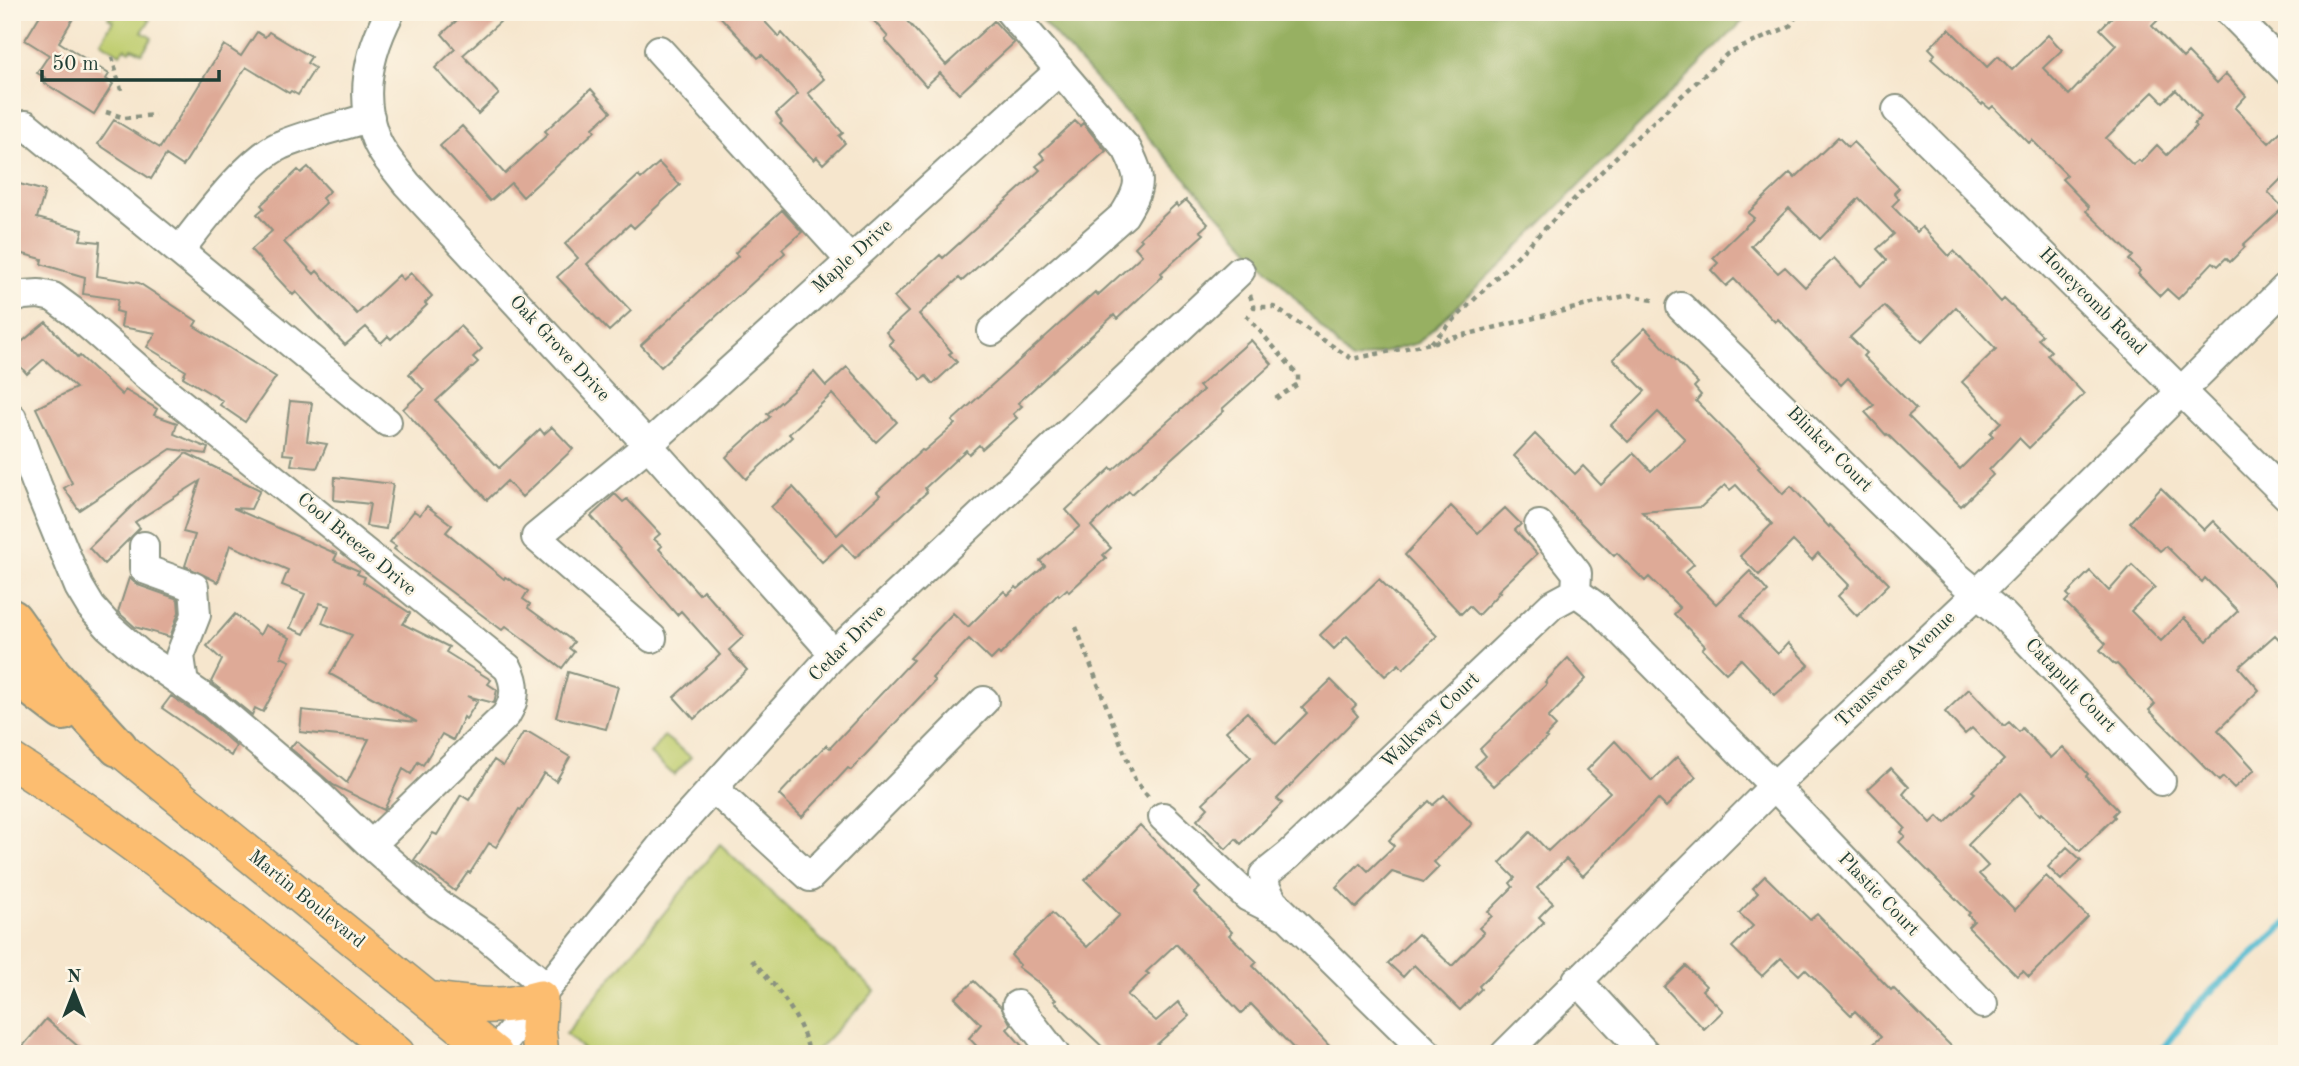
<svg xmlns="http://www.w3.org/2000/svg" width="2299" height="1066" font-family="'Old Standard TT',serif">
  <rect width="100%" height="100%" fill="#fcf5e5"/>
  <filter id="ink" filterUnits="userSpaceOnUse"><feTurbulence type="fractalNoise" baseFrequency=".0143" numOctaves="2"/><feDisplacementMap in="SourceGraphic" scale="14" xChannelSelector="R" yChannelSelector="G"/><feConvolveMatrix kernelMatrix="1 2 1 2 8 2 1 2 1" color-interpolation-filters="sRGB"/></filter>
  <filter id="wash" filterUnits="userSpaceOnUse"><feTurbulence type="fractalNoise" baseFrequency=".00686" numOctaves="4" result="noise"/><feDisplacementMap in="SourceGraphic" scale="28" xChannelSelector="R" yChannelSelector="G"/><feGaussianBlur stdDeviation="1.57" result="paint"/><feColorMatrix in="noise" values="0 0 0 0 0 0 0 0 0 0 0 0 0 0 0 0 0 1.4 0 .05"/><feComposite in="paint" operator="in"/></filter>
  <g filter="url(#wash)">
    <rect width="100%" height="100%" fill="#f6e6cd"/>
    <path fill="#bfcd6f" stroke="#6f8552" stroke-width="2" d="M119 12 129 15 137 12 150 20 142 32 152 38 142 53 132 48 130 51 125 48 120 54 101 42 113 21 108 18 110 14 115 17Z
      M664 736 691 757 674 775 650 754Z
      M720 844 875 991 813 1054H588L566 1034Z"/>
    <path fill="#97b062" stroke="#5b764b" stroke-width="2" d="M1034 12H1752L1510 255 1418 343 1352 361Z"/>
    <g fill="none" stroke-linecap="round" stroke-linejoin="round">
      <path stroke="#53bbd1" stroke-width="7" d="M2159 1054 2200 1001 2287 923"/>
    </g>
    <g id="blocks">
      <path fill="#deaa97" fill-rule="evenodd" d="M42 12H77L59 42 109 74 106 79 113 84 94 114 43 82 46 78 37 73 49 55 25 40Z
        M466 12H511L463 55 499 94 478 114 435 68 455 49 442 34Z
        M716 12H756L779 37 782 33 824 79 808 93 843 133 839 136 845 143 823 164 817 157 814 160 807 153 780 124 782 122 776 114 798 94 762 55 758 58Z
        M866 12H899L946 65 994 21 1014 43 959 94 940 73 926 86 885 40 888 37Z
        M2117 12H2166L2152 26 2183 58 2188 53 2217 83 2226 74 2246 96 2235 108 2269 143 2287 125V173L2268 192 2283 208 2243 245 2245 247 2230 262 2226 258 2218 266 2213 262 2178 299 2167 289 2160 296 2138 274 2140 271 2129 260 2133 256 2086 211 2089 207 2062 179 2067 175 2032 140 2029 143 1993 106 1990 109 1983 103 1982 105 1931 59 1935 54 1929 48 1949 29 1987 67 1998 56 2012 70 2048 35 2062 50 2043 68 2069 95 2116 45 2100 29ZM2176 90 2201 117 2194 124 2196 127 2167 155 2157 145 2141 162 2139 160 2133 165 2106 138 2153 92 2163 102Z
        M257 32 265 37 269 32 311 57 307 63 315 68 298 95 291 91 289 93 246 67 183 166 166 155 151 179 98 144 114 120 160 148 224 45 241 56Z
        M591 89 611 112 593 128 595 131 523 197 511 183 490 201 440 146 462 126 505 174 548 134 545 131Z
        M1075 121 1080 126 1083 123 1106 151 962 281 959 278 919 314 952 352 949 354 957 362 933 384 926 376 921 380 889 344 893 340 886 332 908 312 894 297 940 255 943 258 1040 170 1036 166 1045 159 1040 153Z
        M1838 137 1848 147 1853 142 1899 188 1894 193 1899 199 1892 206 1917 232 1922 227 1949 256 1954 251 2001 302 2004 299 2042 335 2038 339 2051 351 2047 355 2084 394 2029 448 2019 438 1989 470 1993 475 1961 506 1887 434 1886 435 1865 412 1874 405 1848 378 1841 385 1778 319 1775 322 1734 279 1726 286 1711 270 1718 263 1713 258 1754 218 1748 213 1790 173 1795 178ZM1859 198 1894 234 1877 249 1887 260 1860 286 1834 258 1805 287 1785 267 1778 273 1751 246 1789 208 1820 239ZM1884 306 1922 342 1956 307 1996 349 1962 382 2001 422 1990 433 1993 436 1960 469 1908 416 1916 409 1863 356 1866 353 1850 337Z
        M659 163 680 185 634 228 630 224 587 264 631 311 609 331 557 277 578 258 565 244 638 176 641 179Z
        M308 167 330 191 322 198 326 203 284 242 314 274 317 271 357 314 399 275 403 280 411 273 432 296 425 303 427 305 391 339 388 336 381 343 366 327 345 345 296 292 293 295 251 250 272 231 257 214 264 208 261 205 298 170 301 173Z
        M12 182 45 191 37 218 83 230 80 240 100 242 97 276 139 283 197 321 194 326 276 377 245 422 220 405 223 401 183 377 186 371 147 347 156 333 121 327 123 313 116 311 118 299 83 294 85 277 41 264 42 259 12 251Z
        M1186 200 1208 224 1200 231 1204 234 1161 273 1163 276 1117 319 1114 315 1018 403 1022 406 1013 414 1017 418 982 449 979 445 969 454 966 450 925 488 927 492 855 558 842 544 822 562 771 507 793 487 837 535 880 495 877 492 922 450 924 451 955 424 952 421 1095 292 1098 295 1142 255 1135 247 1142 240 1140 238 1176 204 1178 207Z
        M782 210 802 232 782 249 785 253 661 367 641 345 738 256 735 253Z
        M46 322 78 358 80 356 122 395 125 390 157 409 154 415 177 423 174 434 208 448 206 454 171 449 79 510 64 488 72 483 36 408 76 388 44 359 27 374 12 357V350Z
        M460 326 482 349 473 357 478 362 436 401 499 468 540 429 544 434 552 427 573 449 522 497 507 481 487 500 403 409 424 390 409 374Z
        M1645 328 1698 383 1694 387 1701 395 1696 401 1760 466 1758 468 1783 494 1791 486 1829 527 1830 525 1889 584 1857 616 1838 596 1849 585 1818 553 1812 560 1793 541 1759 575 1740 556 1772 524 1736 485 1730 490 1725 485 1701 507 1642 512 1694 564 1685 572 1716 604 1750 571 1768 592 1741 616 1778 654 1788 643 1809 665 1775 695 1741 659 1726 673 1702 649 1705 646 1674 614 1680 608 1649 577 1645 581 1617 553 1614 556 1514 456 1535 434 1575 474 1583 466 1601 485 1634 453 1651 471 1685 439 1658 412 1628 442 1611 425 1645 391 1613 359Z
        M1251 340 1272 364 1222 409 1224 411 1132 494 1129 491 1091 526 1111 548 1103 555 1106 558 1069 592 1067 589 1059 596 1058 594 1000 655 998 653 991 660 969 639 932 678 935 681 851 770 848 768 802 817 779 795 826 745 830 748 913 660 910 658 953 613 968 627 1004 591 1008 595 1016 587 1018 589 1045 566 1040 561 1080 526 1066 510 1111 468 1113 470 1203 390 1199 386Z
        M847 367 897 422 876 442 832 394 789 434 792 437 746 479 726 457 770 417 767 414 814 372 826 386Z
        M290 401 312 403 307 441 327 444 317 468 291 465 293 455 283 454Z
        M186 453 260 490 251 509 233 508 337 554 334 560 359 571 357 574 365 577 363 582 410 613 403 624 449 647 446 652 491 680 488 684 497 690 494 703 467 696 477 702 466 719 464 717 453 740 442 734 423 765 418 762 411 774 403 769 384 810 333 785 290 748 296 741 347 783 369 739 300 732 302 710 417 722 330 674 352 635 322 623 329 606 320 603 304 634 290 628 305 594 282 585 288 570 230 545 218 582 185 566 195 535 183 532 200 481 135 522 140 528 104 564 89 548Z
        M335 477 393 484 386 529 366 526 370 504 334 500Z
        M2161 488 2204 530 2213 521 2287 596V648L2275 635 2239 667 2259 690 2218 730 2255 770 2234 788 2223 777 2219 781 2149 710 2155 704 2117 664 2115 665 2100 650 2106 644 2065 602 2070 597 2067 594 2090 571 2109 591 2132 565 2155 587 2131 611 2161 641 2184 618 2207 641 2238 611 2205 578 2202 582 2166 546 2160 551 2130 522Z
        M615 494 623 502 627 499 660 534 654 539 662 546 659 549 699 594 703 590 744 636 729 650 747 670 694 719 674 697 720 655 681 611 677 615 591 516Z
        M427 506 452 525 446 532 504 579 505 577 528 591 523 599 530 604 528 608 574 642 569 648 574 652 562 668 506 626 502 630 394 549 396 546 390 542 414 511 420 515Z
        M1451 506 1478 533 1505 508 1521 524 1515 530 1537 554 1498 591 1500 592 1478 615 1469 606 1461 614 1405 555Z
        M129 578 138 585 178 599 179 612 170 637 135 627 118 612Z
        M1379 579 1437 636 1403 669 1399 664 1385 676 1347 636 1334 649 1320 635Z
        M235 614 260 635 265 625 290 638 281 657 290 661 263 712 255 708 252 715 211 682 222 660 207 646Z
        M1568 658 1586 679 1548 718 1556 726 1545 737 1547 738 1494 786 1475 766 1486 756 1480 749 1547 684 1545 682Z
        M568 672 618 687 606 729 556 717Z
        M1331 680 1356 705 1352 709 1358 716 1277 799 1282 803 1241 844 1236 839 1226 849 1197 820 1208 808 1203 803 1251 757 1226 731 1247 712 1276 744 1307 713 1302 708Z
        M1969 689 2004 726 2009 722 2019 732 2022 728 2051 758 2063 747 2088 774 2086 776 2118 810 2113 815 2115 817 2080 851 2042 813 2040 815 2020 793 1968 845 1988 866 1979 874 2015 910 2046 876 2088 917 2029 977 2023 971 2017 976 1968 927 1974 921 1968 915 1970 913 1899 842 1905 836 1901 832 1905 828 1868 789 1891 768 1909 787 1903 794 1931 823 1938 816 1945 823 1975 793 1972 791 2004 760 1972 728 1965 734 1945 712Z
        M171 696 203 717 236 746 231 756 162 708Z
        M523 733H530L570 757 556 781 544 773 521 810 519 809 496 847 489 843 470 873 468 872 455 891 414 860 433 833 437 835 461 795 469 800 494 760 503 766Z
        M1615 741 1652 781 1677 757 1696 777 1666 807 1658 799 1583 876 1566 859 1537 888 1553 903 1539 917 1544 922 1479 986 1481 989 1460 1010 1414 965 1403 977 1388 963 1418 934 1452 966 1484 933 1479 928 1492 916 1488 912 1513 887 1510 883 1515 878 1500 863 1530 832 1548 851 1610 792 1587 770Z
        M1444 795 1472 824 1434 862 1439 867 1424 882 1392 872 1356 908 1336 887 1360 863 1368 871 1394 846 1389 840 1413 817 1429 801 1433 805Z
        M1140 825 1200 888 1194 893 1232 932 1229 935 1257 962 1253 966 1337 1054H1299L1251 1004 1241 1013 1176 944 1146 972 1149 974 1127 995 1156 1021 1178 1002 1189 1016 1146 1054H1110L1054 1001 1056 1000 1040 984 1018 967 1020 965 1011 955 1052 913 1087 947 1120 915 1085 880Z
        M2067 847 2081 860 2061 880 2048 867Z
        M1765 876 1810 920 1817 914 1891 990 1893 988 1959 1054H1863L1881 1037 1855 1011 1851 1015 1805 969 1799 975 1781 958 1762 976 1732 947 1753 926 1739 913 1758 893 1753 888Z
        M1686 966 1706 986 1702 990 1723 1011 1704 1029 1664 987Z
        M974 981 1001 1007 1011 1025 1007 1029 1029 1054H984L969 1038 981 1024 955 998Z
        M46 1019 87 1054H16Z"/>
    </g>
  </g>
  <g filter="url(#ink)">
    <use href="#blocks" fill-opacity="0" stroke="#8a9280" stroke-width="2"/>
    <g fill="none" stroke-linecap="round" stroke-linejoin="round">
      <defs>
        <path id="minor" d="M390 12C370 50 359 92 374 134 380 153 396 169 407 184L648 445 834 654
          M2230 12 2287 70
          M659 50 850 260
          M1897 110 2287 496
          M26 125 387 422
          M179 251C204 220 246 161 281 145 309 133 341 127 370 117
          M12 299 23 295 39 294 53 297 72 311 148 377 508 668C517 685 516 699 506 715L371 845
          M1681 307 1955 575 2003 615 2161 781
          M992 331 1124 215C1142 186 1142 179 1127 149L1010 12
          M12 418 37 485 79 587 91 607 109 627 140 654 213 704 312 788 371 845 438 904 487 937 547 987
          M1539 525 1577 573 1576 592
          M144 546V569L194 587 196 615 180 656 184 684
          M652 638 536 537 648 445 1060 70
          M714 789 810 877 984 701
          M1163 817 1248 897 1282 914
          M1577 980 1646 1054
          M1017 1005 1055 1054
          M494 1054 666 840 834 654 1240 271
          M1428 1054 1273 902 1266 888 1264 875 1289 855 1552 605 1576 592 1598 608 1774 786 1983 1004
          M1505 1054 1774 786 1976 595 2287 286"/>
        <path id="major" d="M118 747 495 1054
          M12 761C147 847 274 952 397 1054
          M428 999C470 1005 498 1010 540 998L538 1028 541 1054"/>
        <path id="highway" d="M12 619 52 675 118 747
          M12 672 63 711"/>
      </defs>
      <use href="#minor" stroke="#8a9280" stroke-width="32"/>
      <use href="#major" stroke="#8a9280" stroke-width="38"/>
      <use href="#highway" stroke="#8a9280" stroke-width="42"/>
      <path stroke="#8a9280" stroke-width="4.5" stroke-dasharray="5 5" stroke-linecap="butt" d="M112 57 121 90
        M106 112 125 118 155 115
        M1250 295 1254 307H1274L1352 359 1431 343 1629 295 1657 301
        M1246 315 1298 375V384L1272 401
        M1431 343 1624 149 1727 54 1790 26 1799 12
        M1076 627 1135 780 1150 799
        M752 960C780 991 798 1012 810 1054"/>
      <use href="#minor" stroke="#fff" stroke-width="28"/>
      <use href="#major" stroke="#fcbd6f" stroke-width="35"/>
      <use href="#highway" stroke="#fcbd6f" stroke-width="38"/>
    </g>
  </g>
  <g text-anchor="middle" dominant-baseline="central" stroke-width="5" stroke-linejoin="round" paint-order="stroke">
    <g font-size="19" fill="#1f3d34" stroke="#fcf5e5">
      <text transform="translate(853 257) rotate(-42)">Maple Drive</text>
      <text transform="translate(2092 302) rotate(45)">Honeycomb Road</text>
      <text transform="translate(559 349) rotate(47)">Oak Grove Drive</text>
      <text transform="translate(1829 450) rotate(45)">Blinker Court</text>
      <text transform="translate(356 545) rotate(40)">Cool Breeze Drive</text>
      <text transform="translate(848 644) rotate(-45)">Cedar Drive</text>
      <text transform="translate(1896 670) rotate(-44)">Transverse Avenue</text>
      <text transform="translate(2070 686) rotate(46)">Catapult Court</text>
      <text transform="translate(1431 721) rotate(-44)">Walkway Court</text>
      <text transform="translate(1878 895) rotate(46)">Plastic Court</text>
      <text transform="translate(306 900) rotate(39)">Martin Boulevard</text>
    </g>
  </g>
  <rect width="2299" height="1066" fill="none" stroke="#fcf5e5" stroke-width="42"/>
  <g transform="translate(74 992)" stroke="#fcf5e5" stroke-width="5" paint-order="stroke">
  <path d="M0-5L12 26L0 18L-12 26Z" fill="#1f3d34"/>
  <text y="-10" font-size="19" font-weight="bold" text-anchor="middle" fill="#1f3d34">N</text>
  </g>
  <path d="M42 70v10h177v-10" fill="none" stroke="#1f3d34" stroke-width="3.5"/>
  <text x="52" y="70" font-size="21" fill="#1f3d34" stroke="#fcf5e5" stroke-width="5" paint-order="stroke">50 m</text>
</svg>
